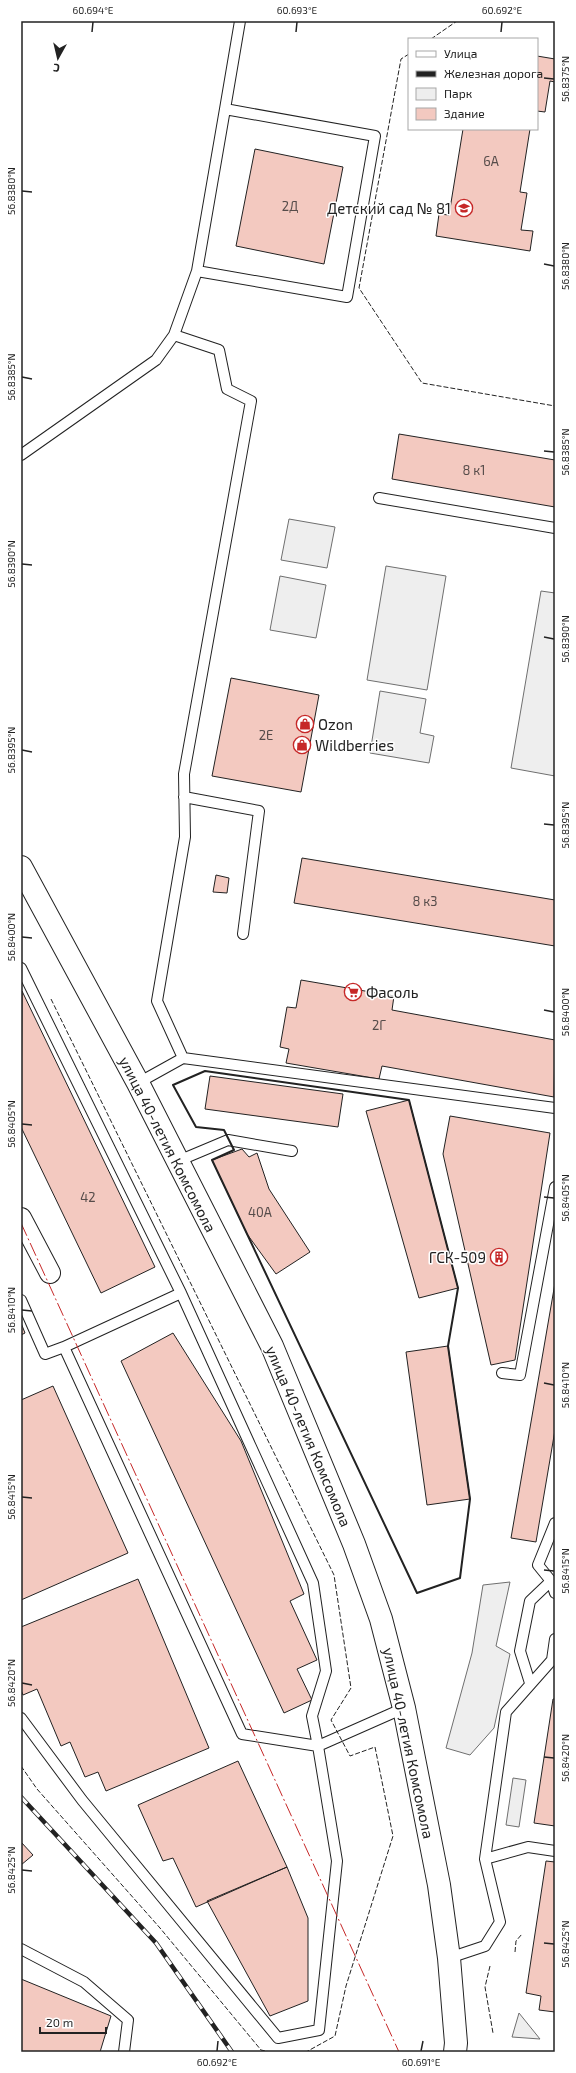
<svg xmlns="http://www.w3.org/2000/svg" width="576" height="2073" font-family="'Exo 2',sans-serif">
  <rect width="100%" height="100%" fill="#fff"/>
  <path fill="#eee" stroke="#6f6f6f" d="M289 519 335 527 327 568 281 560Z
    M386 566 446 576 427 690 367 680Z
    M280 576 326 585 316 638 270 630Z
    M541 591 555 593V776L511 768Z
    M380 691 426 699 420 733 434 736 429 763 370 753Z
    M510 1582 496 1646 510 1654 494 1728 470 1755 446 1748 472 1653 483 1585Z
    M513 1778 526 1780 519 1827 506 1825Z
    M519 2013 540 2039 512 2037Z"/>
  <path fill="#f3c9c0" stroke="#222" d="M537 56 555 59V82L550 81 545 112 537 111Z
    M463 129H530L520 192 527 193 521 230 533 231 530 251 436 236 439 214 449 215Z
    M255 149 343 167 324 264 236 246Z
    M399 434 555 460V507L392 479Z
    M231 678 319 695 301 792 212 776Z
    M302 858 555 900V946L294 903Z
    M216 875 229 878 227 893 213 892Z
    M301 980 394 996 392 1010 555 1040 554 1097 382 1066 379 1079 286 1063 289 1049 280 1047 287 1007 296 1008Z
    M22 991 155 1267 101 1293 21 1127Z
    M210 1076 343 1094 338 1127 205 1109Z
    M409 1100 458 1288 419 1298 366 1111Z
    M450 1116 550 1133 515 1360 491 1365 443 1154Z
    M242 1149 249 1157 257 1153 269 1189 310 1252 276 1274 247 1234 212 1160Z
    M555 1283V1430L536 1542 511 1538Z
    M21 1323 25 1333 21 1335Z
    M173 1333 241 1441 304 1594 290 1601 317 1660 297 1669 312 1700 284 1713 121 1361Z
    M448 1346 470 1499 427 1505 406 1352Z
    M53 1386 128 1553 21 1600V1400Z
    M138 1579 209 1748 106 1791 98 1772 85 1777 70 1742 61 1746 37 1689 23 1695 21 1690V1627Z
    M553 1699H555V1826L534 1823Z
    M238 1761 287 1867 196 1907 173 1858 163 1861 138 1805Z
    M21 1842 33 1855 21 1865Z
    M546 1861 555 1862V2012L539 2010 541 1996 526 1993Z
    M287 1867 308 1918V2001L270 2016 207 1901Z
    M21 1979 111 2016 100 2052H21Z"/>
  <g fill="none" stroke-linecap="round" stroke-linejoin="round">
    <defs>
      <path id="lane" d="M225 109 375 136 347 297 197 271Z
        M225 109 240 21
        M174 335 219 350 227 389 251 401 184 774 185 837 157 1001 183 1058
        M21 455 156 360 174 335 197 271
        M379 498 555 528
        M184 797 259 811 243 934
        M21 968 181 1293 313 1583 326 1671 312 1716 318 1746 242 1734 64 1347 45 1354 21 1300
        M138 1083 183 1058 555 1108
        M178 1161 228 1140 292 1151
        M64 1347 181 1293
        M502 1373 520 1375 555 1187
        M555 1523 538 1565 551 1581 555 1593
        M530 1683 520 1651 530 1601 551 1581
        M21 1718 82 1800 278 2038 319 2030 337 1861 318 1746 404 1708
        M485 1859 528 1847 555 1851
        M21 1949 84 1982 128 2020 124 2052
        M449 1958 485 1946 500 1922 485 1859 506 1712 552 1660 555 1639"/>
      <path id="street" d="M21 1218 50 1273"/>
      <path id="secondary" d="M21 867 138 1083 272 1346 354 1544 381 1619 404 1708 439 1885 449 1958 456 2043 455 2052"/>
    </defs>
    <use href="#lane" stroke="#222" stroke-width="12"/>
    <use href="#street" stroke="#222" stroke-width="22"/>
    <use href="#secondary" stroke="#222" stroke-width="24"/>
    <use href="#lane" stroke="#fff" stroke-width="10"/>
    <use href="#street" stroke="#fff" stroke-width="20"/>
    <use href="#secondary" stroke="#fff" stroke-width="22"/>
    <defs>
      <path id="rail" d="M21 1797 156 1943 232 2052"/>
    </defs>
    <use href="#rail" stroke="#222" stroke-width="4.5"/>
    <use href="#rail" stroke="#fff" stroke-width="3" stroke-dasharray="9" stroke-linecap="butt"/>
    <path stroke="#222" stroke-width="1" stroke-dasharray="5 2" stroke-linecap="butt" d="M431 39 457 21
      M409 54 401 59 359 288 422 383 555 406
      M51 999 334 1575 351 1688 331 1720 350 1756 375 1747 393 1836 346 1986 335 2036 306 2052
      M21 1766 37 1789 160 1928 261 2050 270 2052
      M515 1952 516 1941 522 1934
      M490 1966 485 1987 493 2033"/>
    <path stroke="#222" stroke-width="2" d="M205 1071 409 1100 458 1288 448 1346 470 1499 460 1578 417 1593 212 1160 234 1150 224 1130 196 1127 173 1085Z"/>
    <path stroke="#c62828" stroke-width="1" stroke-dasharray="14 3 2 3" stroke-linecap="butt" d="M21 1223 399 2052"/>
  </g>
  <path fill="none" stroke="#222" stroke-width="1.5" d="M92 32 93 22M296 32 297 22M501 32 502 22M544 78 554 79M22 191 32 192M544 264 554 266M22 377 32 379M544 451 554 452M22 564 32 565M544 637 554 639M22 750 32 752M544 824 554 825M22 937 32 938M544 1010 554 1012M22 1124 32 1125M544 1197 554 1198M22 1310 32 1311M544 1383 554 1385M22 1497 32 1498M544 1570 554 1571M22 1683 32 1685M544 1757 554 1758M22 1870 32 1871M544 1943 554 1944M217 2051 218 2041M421 2051 423 2041"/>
  <defs>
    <symbol id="school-ring" viewBox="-11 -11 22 22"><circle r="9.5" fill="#fff" stroke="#c62828" stroke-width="1.5"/><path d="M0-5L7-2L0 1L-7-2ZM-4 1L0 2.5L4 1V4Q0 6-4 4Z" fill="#c62828"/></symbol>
    <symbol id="shop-ring" viewBox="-11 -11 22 22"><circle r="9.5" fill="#fff" stroke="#c62828" stroke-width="1.5"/><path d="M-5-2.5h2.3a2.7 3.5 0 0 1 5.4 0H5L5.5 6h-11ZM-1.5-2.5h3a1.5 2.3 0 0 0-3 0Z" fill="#c62828"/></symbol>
    <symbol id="supermarket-ring" viewBox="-11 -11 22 22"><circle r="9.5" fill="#fff" stroke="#c62828" stroke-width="1.5"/><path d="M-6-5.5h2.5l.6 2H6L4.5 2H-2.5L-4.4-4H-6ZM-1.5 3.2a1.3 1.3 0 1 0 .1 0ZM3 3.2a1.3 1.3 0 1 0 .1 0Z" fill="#c62828"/></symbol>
    <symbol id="building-ring" viewBox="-11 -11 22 22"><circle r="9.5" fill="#fff" stroke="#c62828" stroke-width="1.5"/><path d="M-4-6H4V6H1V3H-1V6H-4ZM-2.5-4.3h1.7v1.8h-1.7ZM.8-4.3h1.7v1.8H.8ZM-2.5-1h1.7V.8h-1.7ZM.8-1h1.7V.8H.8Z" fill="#c62828"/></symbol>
  </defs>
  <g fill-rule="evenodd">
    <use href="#school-ring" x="454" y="198" width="20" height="20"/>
    <use href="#shop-ring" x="295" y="714" width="20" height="20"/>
    <use href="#shop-ring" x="292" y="735" width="20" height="20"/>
    <use href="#supermarket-ring" x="343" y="982" width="20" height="20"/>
    <use href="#building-ring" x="489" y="1247" width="20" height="20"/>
  </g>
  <g text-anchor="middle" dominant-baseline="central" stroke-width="3" stroke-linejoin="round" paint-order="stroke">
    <g font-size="13" fill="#564c4a">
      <text x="491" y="161">6А</text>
      <text x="290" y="206">2Д</text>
      <text x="474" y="470">8 к1</text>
      <text x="266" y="735">2Е</text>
      <text x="425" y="901">8 к3</text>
      <text x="379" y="1025">2Г</text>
      <text x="88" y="1197">42</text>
      <text x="260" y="1212">40А</text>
    </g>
    <g font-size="15" fill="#222" stroke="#fff" text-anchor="start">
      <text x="451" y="208" text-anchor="end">Детский сад № 81</text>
      <text x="318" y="724">Ozon</text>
      <text x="315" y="745">Wildberries</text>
      <text x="366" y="992">Фасоль</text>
      <text x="486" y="1257" text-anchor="end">ГСК-509</text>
    </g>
    <g font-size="15" fill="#222" stroke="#fff">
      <text transform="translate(168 1144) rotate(63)">улица 40-летия Комсомола</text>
      <text transform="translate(309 1436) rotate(67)">улица 40-летия Комсомола</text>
      <text transform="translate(409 1743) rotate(78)">улица 40-летия Комсомола</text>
    </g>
  </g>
  <rect width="576" height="2073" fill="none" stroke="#ffffff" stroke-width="44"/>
  <rect x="408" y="38" width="130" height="92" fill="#ffffff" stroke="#a7a7a7"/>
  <rect x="416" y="51" width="20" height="6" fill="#ffffff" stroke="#a7a7a7"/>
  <text x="444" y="58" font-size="12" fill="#222222">Улица</text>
  <rect x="416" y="71" width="20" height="6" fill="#222222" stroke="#a7a7a7"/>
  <text x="444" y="78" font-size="12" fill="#222222">Железная дорога</text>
  <rect x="416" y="88" width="20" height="12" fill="#eeeeee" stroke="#a7a7a7"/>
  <text x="444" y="98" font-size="12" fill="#222222">Парк</text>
  <rect x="416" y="108" width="20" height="12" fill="#f3c9c0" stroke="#a7a7a7"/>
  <text x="444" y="118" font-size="12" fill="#222222">Здание</text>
  <g transform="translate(58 58) rotate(188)" stroke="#ffffff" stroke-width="3" paint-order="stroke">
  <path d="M0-3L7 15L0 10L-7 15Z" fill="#222222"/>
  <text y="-6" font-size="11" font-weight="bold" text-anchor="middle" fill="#222222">С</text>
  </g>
  <path d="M40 2027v6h66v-6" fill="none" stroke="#222222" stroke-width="2"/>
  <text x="46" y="2027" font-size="12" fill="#222222" stroke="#ffffff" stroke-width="3" paint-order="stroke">20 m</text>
  <rect x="22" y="22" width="532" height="2029" fill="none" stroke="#222" stroke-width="1.5"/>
  <g font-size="10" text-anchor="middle" fill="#222">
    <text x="93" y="14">60.694°E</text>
    <text x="297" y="14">60.693°E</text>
    <text x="502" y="14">60.692°E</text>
    <text transform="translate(565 79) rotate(-90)" y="4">56.8375°N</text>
    <text transform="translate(11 191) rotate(-90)" y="4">56.8380°N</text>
    <text transform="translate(565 266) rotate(-90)" y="4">56.8380°N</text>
    <text transform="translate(11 377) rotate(-90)" y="4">56.8385°N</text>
    <text transform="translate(565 452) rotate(-90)" y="4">56.8385°N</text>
    <text transform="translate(11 564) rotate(-90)" y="4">56.8390°N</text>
    <text transform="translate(565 639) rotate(-90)" y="4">56.8390°N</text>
    <text transform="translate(11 750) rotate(-90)" y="4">56.8395°N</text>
    <text transform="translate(565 825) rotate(-90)" y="4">56.8395°N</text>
    <text transform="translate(11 937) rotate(-90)" y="4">56.8400°N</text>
    <text transform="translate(565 1012) rotate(-90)" y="4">56.8400°N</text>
    <text transform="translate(11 1124) rotate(-90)" y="4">56.8405°N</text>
    <text transform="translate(565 1198) rotate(-90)" y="4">56.8405°N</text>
    <text transform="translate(11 1310) rotate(-90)" y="4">56.8410°N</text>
    <text transform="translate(565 1385) rotate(-90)" y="4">56.8410°N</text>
    <text transform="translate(11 1497) rotate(-90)" y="4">56.8415°N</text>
    <text transform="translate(565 1571) rotate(-90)" y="4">56.8415°N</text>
    <text transform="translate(11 1683) rotate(-90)" y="4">56.8420°N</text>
    <text transform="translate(565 1758) rotate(-90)" y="4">56.8420°N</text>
    <text transform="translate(11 1870) rotate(-90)" y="4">56.8425°N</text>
    <text transform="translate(565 1944) rotate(-90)" y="4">56.8425°N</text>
    <text x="217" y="2066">60.692°E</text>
    <text x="421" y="2066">60.691°E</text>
  </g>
</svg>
